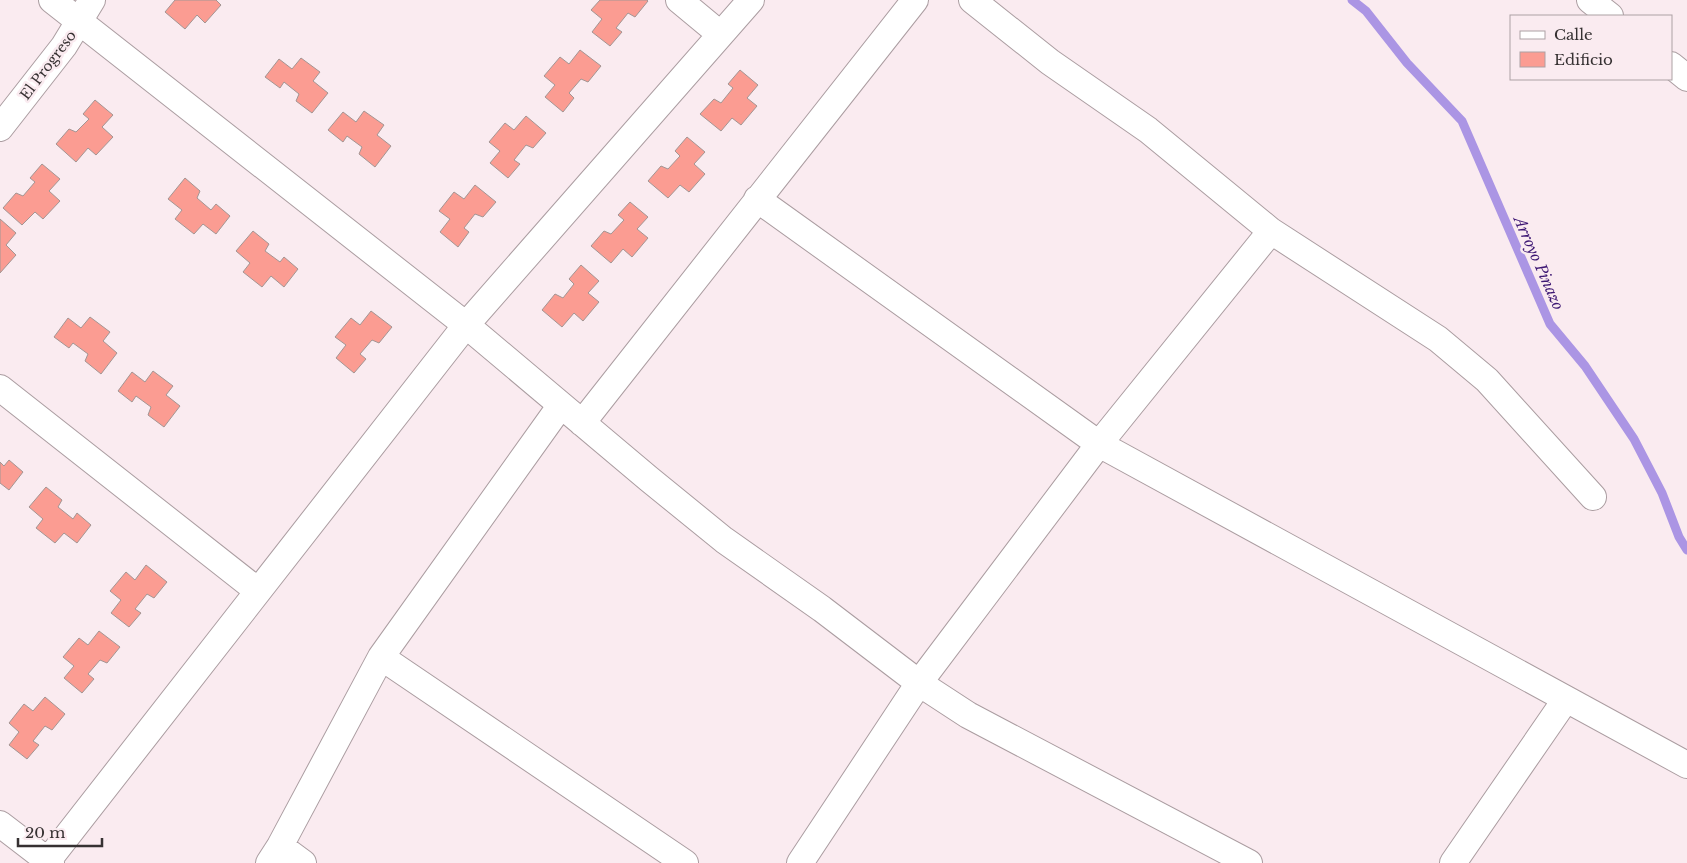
<svg xmlns="http://www.w3.org/2000/svg" width="1687" height="863" font-family="'Libre Baskerville',serif">
  <rect width="100%" height="100%" fill="#faebf0"/>
  <g fill="none" stroke-linecap="round" stroke-linejoin="round">
    <path stroke="#ab95e4" stroke-width="9" d="M1352 0 1366 11 1407 63 1462 121 1550 324 1585 366 1634 439 1662 493 1679 537 1687 550"/>
  </g>
  <path fill="#fb9c92" stroke="#a39593" d="M175 0H216L221 5 205 23 197 15 185 29 165 12Z
    M600 0H647L648 1 635 17 628 13 616 28 622 32 610 46 592 32 602 19 591 10Z
    M580 50 601 66 588 82 581 79 569 93 574 98 563 112 545 97 555 85 544 76 560 57 569 64Z
    M301 58 320 72 313 81 328 93 312 113 296 101 299 94 284 82 280 88 265 77 279 59 292 69Z
    M740 70 758 85 747 98 757 106 741 125 732 118 721 131 700 114 714 99 721 103 733 88 728 84Z
    M95 100 113 115 102 127 113 137 96 155 88 148 76 162 56 144 69 129 76 132 89 119 83 114Z
    M364 111 384 125 377 135 391 146 375 167 359 154 362 147 347 136 343 142 328 130 343 112 356 122Z
    M526 116 546 133 533 148 526 145 514 160 520 164 508 178 490 163 500 151 489 142 505 123 514 130Z
    M687 137 705 152 694 164 705 174 689 192 680 185 668 198 648 181 661 166 668 169 680 156 675 151Z
    M42 164 60 179 49 191 60 201 43 219 35 212 22 225 3 208 16 193 23 196 35 182 30 178Z
    M185 178 200 191 197 198 211 210 216 204 230 216 216 234 203 224 194 234 175 219 182 210 168 199Z
    M475 185 496 202 483 217 475 214 464 228 469 232 458 247 440 232 450 219 439 211 454 192 464 199Z
    M630 202 648 217 637 229 648 238 632 257 623 249 611 263 591 246 604 231 611 234 624 220 618 215Z
    M0 219 16 233 6 245 16 255 0 273Z
    M253 231 269 244 265 251 280 262 284 257 298 269 284 287 271 276 262 287 243 272 250 263 236 251Z
    M581 265 599 281 588 293 599 302 583 321 574 313 562 327 542 310 555 294 563 298 574 284 569 279Z
    M371 311 392 327 379 343 372 340 360 354 366 359 354 373 336 358 346 345 335 337 351 318 360 325Z
    M90 317 110 332 103 341 117 353 101 374 85 361 88 354 73 343 69 348 54 337 68 318 81 328Z
    M153 371 173 386 166 395 180 406 164 427 148 415 151 407 136 396 132 402 118 391 132 372 145 382Z
    M9 460 23 472 9 490 0 483V462L4 466Z
    M46 487 62 500 58 507 73 519 77 513 91 525 77 543 64 533 55 543 36 528 43 519 29 507Z
    M146 565 167 582 154 598 147 594 135 609 141 613 129 627 111 613 121 600 110 591 126 572 135 580Z
    M99 631 120 647 107 663 100 660 88 674 94 679 82 693 64 678 74 666 63 657 79 638 88 645Z
    M45 697 65 714 52 730 45 726 33 741 39 745 27 759 9 745 19 732 9 723 24 704 33 711Z"/>
  <g fill="none" stroke-linecap="round" stroke-linejoin="round">
    <defs>
      <path id="street" d="M52 0 466 325 649 479 724 540 822 609 919 683 968 715 1249 863
        M679 0 720 34
        M972 0 1050 62 1148 130 1271 231 1438 339 1487 380 1593 497
        M1590 0 1610 16
        M1671 65 1687 78
        M0 128 64 46 92 0
        M757 199 1099 444 1687 765
        M0 388 258 591
        M582 423 915 0
        M381 657 685 863
        M0 824 51 863
        M280 846 303 863
        M46 863 466 325 751 0
        M269 863 280 846 381 657 561 405
        M800 863 919 683 1099 444 1271 231
        M1453 863 1566 699"/>
    </defs>
    <use href="#street" stroke="#ab9da1" stroke-width="28"/>
    <use href="#street" stroke="#fff" stroke-width="26"/>
  </g>
  <g text-anchor="middle" dominant-baseline="central" stroke-width="5" stroke-linejoin="round" paint-order="stroke">
    <g font-size="14" fill="#363132" stroke="#faebf0">
      <text transform="translate(48 65) rotate(-53)">El Progreso</text>
    </g>
    <g font-size="15" font-style="italic" fill="#3e1874" stroke="#faebf0">
      <text transform="translate(1539 263) rotate(66)">Arroyo Pinazo</text>
    </g>
  </g>
  <rect x="1510" y="15" width="162" height="65" fill="#faebf0" stroke="#aca1a4"/>
  <rect x="1520" y="31" width="25" height="8" fill="#ffffff" stroke="#aca1a4"/>
  <text x="1554" y="40" font-size="15" fill="#363132">Calle</text>
  <rect x="1520" y="52" width="25" height="15" fill="#fb9c92" stroke="#aca1a4"/>
  <text x="1554" y="65" font-size="15" fill="#363132">Edificio</text>
  <path d="M18 838v8h84v-8" fill="none" stroke="#363132" stroke-width="2.5"/>
  <text x="25" y="838" font-size="15" fill="#363132" stroke="#faebf0" stroke-width="4" paint-order="stroke">20 m</text>
</svg>
